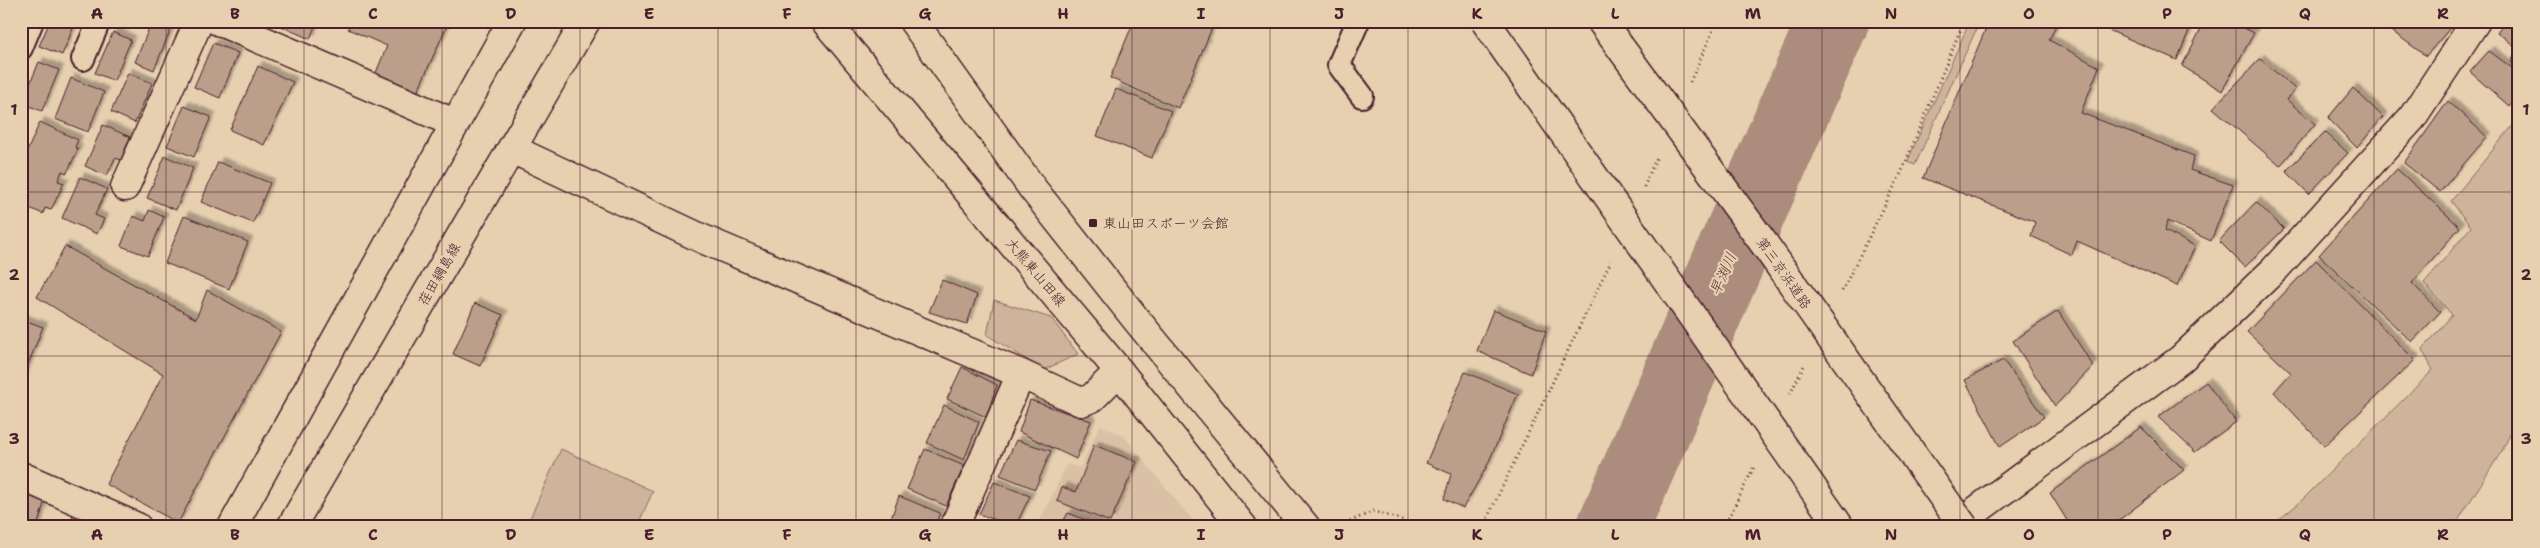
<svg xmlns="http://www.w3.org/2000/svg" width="2540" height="548" font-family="'Shantell Sans','Klee One',sans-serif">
  <defs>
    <filter id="shadow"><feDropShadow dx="4.5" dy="-4.5" stdDeviation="1" flood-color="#0004"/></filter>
  </defs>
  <rect width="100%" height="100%" fill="#e7d0b0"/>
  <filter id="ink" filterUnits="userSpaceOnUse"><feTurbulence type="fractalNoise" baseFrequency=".02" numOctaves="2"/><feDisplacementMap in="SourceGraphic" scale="10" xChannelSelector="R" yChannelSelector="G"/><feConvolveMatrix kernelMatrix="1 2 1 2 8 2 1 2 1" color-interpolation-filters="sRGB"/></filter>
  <g filter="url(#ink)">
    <path fill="#dac1a5" d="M1100 425 1124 436 1198 527H1037L1067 464 1080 468Z"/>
    <path fill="#ceb49a" stroke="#8c6a62" d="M1970 21H1980L1915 165 1907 162Z
      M2519 118V416L2503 449 2454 527H2270L2299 503 2433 370 2422 350 2452 315 2424 283 2471 227 2451 201Z
      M994 300 1051 318 1078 354 1044 370 987 335Z
      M561 449 653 491 637 527H526Z"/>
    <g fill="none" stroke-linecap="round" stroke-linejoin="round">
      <path stroke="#ac8c7d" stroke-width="72" d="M1613 527 1833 21"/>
    </g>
    <path fill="#bb9f8b" stroke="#4a1f2b" filter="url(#shadow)" d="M50 21H76L62 55 39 46Z
      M152 21H160L172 26 154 70 135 62Z
      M269 21H317L310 39Z
      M351 21H449L415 97 373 80 387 46 348 29Z
      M1134 21H1215L1178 108 1110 78Z
      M1989 21H2058L2049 40 2099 67 2081 113 2194 156 2190 170 2233 185 2211 241 2167 221 2165 231 2195 246 2177 286 2077 241 2072 255 2031 236 2035 222 1923 178Z
      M2088 21H2193L2177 60Z
      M2205 21H2231L2254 33 2222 91 2182 66Z
      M2378 21H2456L2426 56Z
      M2505 21H2519V67L2511 62 2517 48 2497 32Z
      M113 32 131 40 114 81 95 73Z
      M213 43 238 53 220 98 194 87Z
      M2489 51 2519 73V94L2509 106 2470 72Z
      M2260 59 2295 89 2287 100 2315 124 2280 166 2213 108Z
      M39 62 59 70 42 111 22 103Z
      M258 66 293 82 264 145 230 130Z
      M128 73 152 83 135 123 111 112Z
      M71 78 104 92 88 132 55 119Z
      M2353 88 2383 117 2357 148 2328 118Z
      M1116 89 1171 111 1152 158 1097 136Z
      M2448 101 2487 137 2440 192 2404 163Z
      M184 106 211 117 194 157 167 146Z
      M40 122 78 140 75 147 78 149 67 173 62 171 58 181 64 183 51 210 45 208 43 214 21 204V165Z
      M103 125 130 137 121 160 115 158 107 176 85 166Z
      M2325 132 2348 153 2309 194 2286 171Z
      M165 156 193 168 176 210 147 198Z
      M218 162 270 183 253 223 201 202Z
      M2397 169 2460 227 2412 283 2440 312 2412 342 2319 255Z
      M80 177 107 189 95 215 104 219 97 234 62 218Z
      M2256 202 2284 229 2245 267 2219 241Z
      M149 210 164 217 148 256 121 246 133 216 145 221Z
      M184 216 248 242 229 289 165 263Z
      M65 246 196 319 207 290 281 332 178 523 106 484 163 374 37 297Z
      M2316 260 2415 360 2324 446 2274 392 2291 373 2247 332Z
      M942 280 977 295 967 324 929 312Z
      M475 303 503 315 480 366 453 354Z
      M1493 310 1546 331 1531 374 1477 351Z
      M2058 311 2093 366 2055 406 2013 341Z
      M24 320 43 327 21 382V326Z
      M2003 360 2044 417 2000 447 1965 380Z
      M962 367 997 385 986 417 947 399Z
      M1465 372 1518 394 1487 466 1463 508 1444 499 1451 474 1426 463Z
      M2206 382 2236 422 2195 452 2158 417Z
      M1030 400 1091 421 1076 459 1019 432Z
      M944 405 979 422 964 460 927 443Z
      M2141 427 2184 470 2110 527H2071L2050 493Z
      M1016 440 1051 451 1035 489 1000 475Z
      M1094 445 1137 462 1110 522 1057 501 1062 487 1076 492Z
      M925 449 964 466 946 506 907 489Z
      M994 482 1030 496 1015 527 979 514Z
      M21 494 45 500 37 527H21Z
      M899 496 940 513 934 527H888Z
      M74 512 113 527H69Z
      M1068 513 1104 527H1060Z"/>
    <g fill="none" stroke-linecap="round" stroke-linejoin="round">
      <defs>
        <path id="lane" d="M1358 21 1339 65 1362 96
          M21 48 32 21
          M83 59 99 21"/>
        <path id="street" d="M218 21 454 123
          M512 149 705 240 1021 374 1081 402 1092 398 1119 371
          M125 187 199 21
          M21 476 137 527
          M954 527 1021 374
          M1954 527 2181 359 2275 269 2412 118 2476 21"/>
        <path id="secondary" d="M825 21 1119 371 1243 527
          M913 21 1033 189 1135 318 1306 527
          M232 527 512 21
          M291 527 586 21"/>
      </defs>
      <use href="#lane" stroke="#4a1f2b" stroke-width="26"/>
      <use href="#street" stroke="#4a1f2b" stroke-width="31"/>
      <use href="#secondary" stroke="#4a1f2b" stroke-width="31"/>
      <path stroke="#4a1f2b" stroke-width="3" stroke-dasharray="1 4" stroke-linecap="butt" d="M622 27 626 21
        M1690 82 1717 21
        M1644 187 1657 156
        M1842 291 1902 171 1964 21
        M1790 394 1805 364
        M1341 526 1373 511 1424 527
        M1483 527 1611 261
        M1724 527 1754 467"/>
      <use href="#lane" stroke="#e7d0b0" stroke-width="22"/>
      <use href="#street" stroke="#e7d0b0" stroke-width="28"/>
      <use href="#secondary" stroke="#e7d0b0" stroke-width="28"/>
      <defs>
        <path id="highway-bridge" d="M1485 21 1840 527
          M1601 21 1765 245 1964 527"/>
      </defs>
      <use href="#highway-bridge" stroke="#4a1f2b" stroke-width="31" stroke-linecap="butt"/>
      <use href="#highway-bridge" stroke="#e7d0b0" stroke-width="28"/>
    </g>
  </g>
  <path fill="none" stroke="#4a1f2b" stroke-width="1" stroke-opacity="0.55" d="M166 21V527M304 21V527M442 21V527M580 21V527M718 21V527M856 21V527M994 21V527M1132 21V527M1270 21V527M1408 21V527M1546 21V527M1684 21V527M1822 21V527M1960 21V527M2098 21V527M2236 21V527M2374 21V527M21 192H2519M21 356H2519"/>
  <rect fill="#4a1f2b" stroke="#e7d0b0" stroke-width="2" x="1088" y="218" width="10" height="10" rx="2.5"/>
  <g text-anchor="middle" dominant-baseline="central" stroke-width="4.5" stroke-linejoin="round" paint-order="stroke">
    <g font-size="14" fill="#4a1f2b" stroke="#e7d0b0" text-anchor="start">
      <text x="1103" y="223">東山田スポーツ会館</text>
    </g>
    <g font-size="14" fill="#4a1f2b" stroke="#e7d0b0">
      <text transform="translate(1036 272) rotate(50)">大熊東山田線</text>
      <text transform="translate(1784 273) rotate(55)">第三京浜道路</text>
      <text transform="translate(439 274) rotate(-60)">荏田綱島線</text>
    </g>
    <g font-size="15" font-style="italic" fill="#5e353b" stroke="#e7d0b0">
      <text transform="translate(1723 274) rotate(-66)">早渕川</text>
    </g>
  </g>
  <rect width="2540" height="548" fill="none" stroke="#e7d0b0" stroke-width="55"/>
  <rect x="28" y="28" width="2484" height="492" fill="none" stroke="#4a1f2b" stroke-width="2"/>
  <g font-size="16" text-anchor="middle" font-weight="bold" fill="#4a1f2b">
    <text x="97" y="19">A</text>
    <text x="235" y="19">B</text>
    <text x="373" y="19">C</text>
    <text x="511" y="19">D</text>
    <text x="649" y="19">E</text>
    <text x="787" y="19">F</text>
    <text x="925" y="19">G</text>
    <text x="1063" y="19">H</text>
    <text x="1201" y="19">I</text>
    <text x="1339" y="19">J</text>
    <text x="1477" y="19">K</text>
    <text x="1615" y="19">L</text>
    <text x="1753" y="19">M</text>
    <text x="1891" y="19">N</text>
    <text x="2029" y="19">O</text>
    <text x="2167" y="19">P</text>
    <text x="2305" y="19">Q</text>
    <text x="2443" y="19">R</text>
    <text x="14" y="115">1</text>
    <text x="2526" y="115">1</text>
    <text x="14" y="280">2</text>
    <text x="2526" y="280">2</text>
    <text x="14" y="444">3</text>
    <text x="2526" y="444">3</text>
    <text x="97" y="540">A</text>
    <text x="235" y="540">B</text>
    <text x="373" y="540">C</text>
    <text x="511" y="540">D</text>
    <text x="649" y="540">E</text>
    <text x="787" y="540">F</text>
    <text x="925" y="540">G</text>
    <text x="1063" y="540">H</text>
    <text x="1201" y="540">I</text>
    <text x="1339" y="540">J</text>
    <text x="1477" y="540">K</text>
    <text x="1615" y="540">L</text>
    <text x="1753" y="540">M</text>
    <text x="1891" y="540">N</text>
    <text x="2029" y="540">O</text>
    <text x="2167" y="540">P</text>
    <text x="2305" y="540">Q</text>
    <text x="2443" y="540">R</text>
  </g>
</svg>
